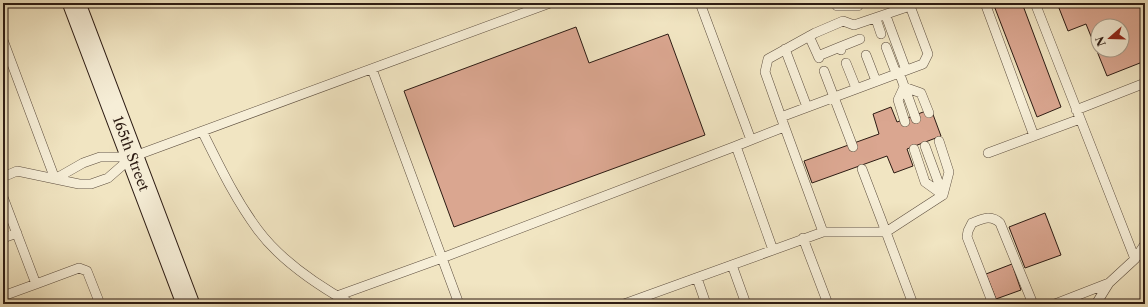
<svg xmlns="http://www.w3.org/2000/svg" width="1148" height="307" font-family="'Libre Caslon Text',serif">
  <rect width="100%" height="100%" fill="#f1e5c2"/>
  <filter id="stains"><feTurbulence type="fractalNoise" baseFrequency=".005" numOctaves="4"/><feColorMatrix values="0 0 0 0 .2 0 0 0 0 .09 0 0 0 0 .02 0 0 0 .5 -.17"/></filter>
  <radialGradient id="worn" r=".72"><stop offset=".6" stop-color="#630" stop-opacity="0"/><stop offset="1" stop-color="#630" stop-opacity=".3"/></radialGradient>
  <path fill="#daa690" stroke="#2c1b13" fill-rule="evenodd" d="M993 3H1022L1061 107 1037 117Z
    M1057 3H1145V61L1107 76 1086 24 1068 31ZM1098 26H1122V50H1098Z
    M576 27 589 63 668 34 705 135 454 227 404 91Z
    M891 107 897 122 931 109 941 136 907 149 913 166 894 173 887 156 812 183 804 161 879 134 873 114Z
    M1045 213 1061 255 1025 268 1009 227Z
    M1012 264 1021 290 996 299 986 274Z"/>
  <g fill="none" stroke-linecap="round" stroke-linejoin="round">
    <defs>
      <path id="lane" d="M700 3 751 140 736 146 773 250
        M985 3 1034 136
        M1035 3 1135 259 1145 244
        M837 6H858
        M886 16 906 70
        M876 19 881 34
        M809 36 819 58
        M3 40 55 179
        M840 47 860 39
        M886 47 896 73
        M785 49 807 107
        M866 55 876 81
        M818 56 840 47 841 50
        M846 63 856 88
        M372 69 442 258 736 146
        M824 71 853 147
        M899 72 916 119
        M1076 110 1145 83
        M781 117 765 72 768 59 815 33 843 21 854 25 910 6 928 54 923 64 781 117 823 232
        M905 122 898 100 904 87 921 93 929 113
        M202 131C219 165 235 199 258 230 281 261 317 285 351 304
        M751 140 784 127
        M925 146 943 195
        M914 149 925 182 943 195
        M988 153 1080 119
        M862 169 886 232 943 195 949 172 939 141
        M3 177 17 171 79 184H91L108 178 132 157
        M55 179 83 163 100 157H132L550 3
        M3 197 36 284 79 268 87 271 100 304
        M3 238 17 233
        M803 238 828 304
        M732 265 746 304
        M697 278 706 304
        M3 296 36 284
        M337 296 442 258 459 304
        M624 304 823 232H886L913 304
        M993 304 967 237 968 231 972 223C982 219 991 214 1000 223L1033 304
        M1055 304 1109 283
        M1096 304 1109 283 1135 259"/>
      <g id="secondary">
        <path id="s1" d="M74 3 188 304"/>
      </g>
    </defs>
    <use href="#lane" stroke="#5d4e3f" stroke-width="10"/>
    <use href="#secondary" stroke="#2c1b13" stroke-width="24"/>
    <use href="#lane" stroke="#f6eed7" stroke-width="9"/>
    <use href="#secondary" stroke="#f6eed7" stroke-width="22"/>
  </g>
  <g text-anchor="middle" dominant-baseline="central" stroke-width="4" stroke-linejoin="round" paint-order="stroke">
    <g font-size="14" fill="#2c1b13" stroke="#f6eed7">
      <text stroke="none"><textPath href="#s1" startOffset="161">165th Street</textPath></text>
    </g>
  </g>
  <rect width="1148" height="307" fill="none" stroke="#f1e5c2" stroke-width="16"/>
  <rect x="4" y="4" width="1140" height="299" fill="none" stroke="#2c1b13" stroke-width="2"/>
  <rect x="8" y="8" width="1132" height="291" fill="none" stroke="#2c1b13"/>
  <g transform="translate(1110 38) rotate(250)"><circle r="19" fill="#f6eed7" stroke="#a59a89"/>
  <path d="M0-3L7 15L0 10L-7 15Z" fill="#8f2418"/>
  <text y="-6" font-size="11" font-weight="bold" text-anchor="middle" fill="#2c1b13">N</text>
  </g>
  <rect width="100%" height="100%" filter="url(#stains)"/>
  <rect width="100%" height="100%" fill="url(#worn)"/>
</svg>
